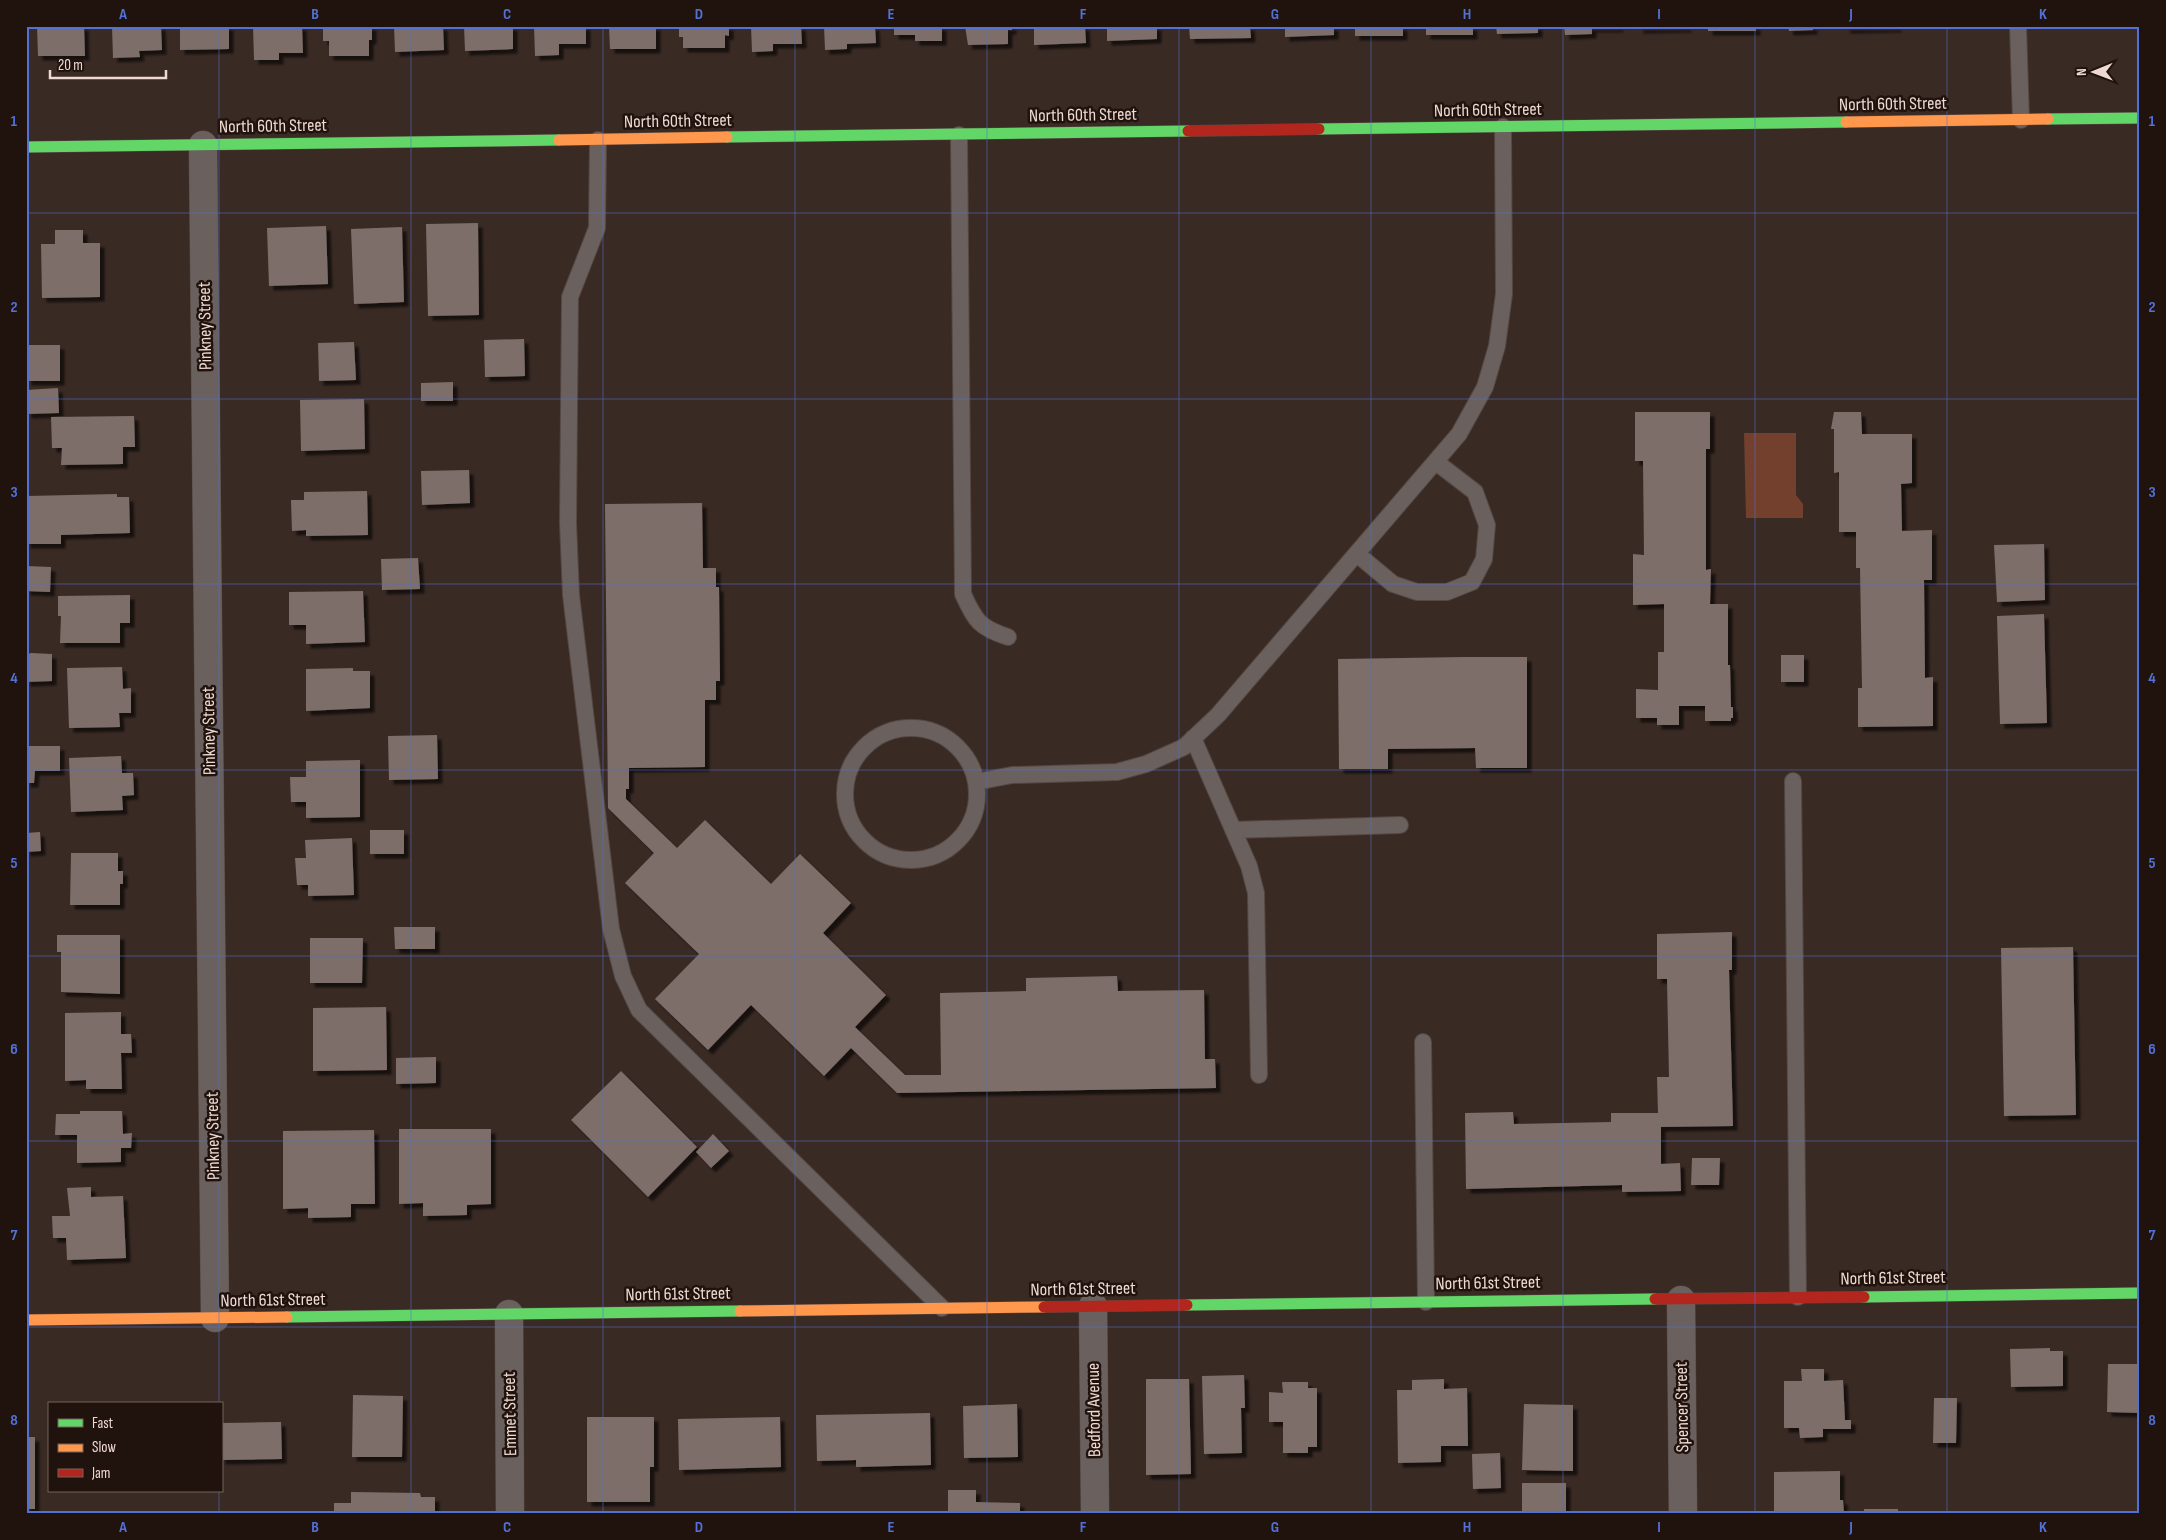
<svg xmlns="http://www.w3.org/2000/svg" width="2166" height="1540" font-family="'Sofia Sans Condensed',sans-serif">
  <defs>
    <filter id="shadow"><feDropShadow dx="4.5" dy="4.5" stdDeviation="1" flood-color="#0009"/></filter>
  </defs>
  <rect width="100%" height="100%" fill="#3a2a24"/>
  <path fill="#73402e" d="M1744 433H1796V495L1803 504V518H1746Z"/>
  <path fill="#7d6e69" filter="url(#shadow)" d="M37 26H84L85 56H38Z
    M112 26H161L162 50 139 51 140 57 113 58Z
    M180 26H229V49L180 50Z
    M253 26H302L303 53H279V60H254Z
    M323 26H372V40H369V56H329V41H323Z
    M394 26H443L444 50 395 52Z
    M464 26H513V49L465 51Z
    M534 26H586V44H559V55L535 56Z
    M609 26H656V49H610Z
    M679 26H729V36L725 35V48H683V37H679Z
    M751 26H801L802 44H773V51L752 52Z
    M824 26H875L876 43 847 44V49L825 50Z
    M894 26H942V41H915V35H894Z
    M965 26H1012V30H1008V44L968 45Z
    M1034 26H1085L1086 43 1034 45Z
    M1107 26H1157V39L1107 41Z
    M1189 26H1250L1251 38 1190 39Z
    M1285 26H1334V35L1285 37Z
    M1355 26H1403V36H1355Z
    M1426 26H1473V35H1426Z
    M1496 26H1538V33L1497 34Z
    M1564 26H1619V28H1592V34L1565 35Z
    M1639 26H1687V28L1639 29Z
    M1708 26H1756V31H1708Z
    M1788 26H1813V30L1789 31Z
    M1845 26H1897V28L1846 29Z
    M478 223 479 315 428 316 426 224Z
    M326 226 328 284 269 286 267 228Z
    M402 227 404 302 354 304 351 229Z
    M55 230H83V243H100V297L42 298 41 244H55Z
    M524 339 525 376 485 377 484 340Z
    M354 342 356 380 319 381 318 343Z
    M26 345H60V381H27Z
    M453 382V401H421V383Z
    M58 388 59 413 27 414 26 390Z
    M364 399 365 449 301 451 300 400Z
    M1635 412H1710V449H1706V570L1711 569 1710 604H1728V665H1730L1731 707H1733V718H1731V721H1705V706H1679V725H1657V718H1636V689L1658 690V652H1664V604L1633 605V554L1644 555 1643 461H1635Z
    M1834 412H1861L1862 434H1912V483L1901 484 1902 531 1932 530V580H1924L1925 678 1933 677V726L1858 727V688H1862L1860 568H1856V532H1839V472L1834 473V429H1831Z
    M134 416 135 447H123V464L61 465 62 448H52L51 417Z
    M469 470 470 503 422 505 421 471Z
    M367 491 368 535 306 536V530L292 531 291 500H304V492Z
    M117 494V497H129L130 533 61 535V544H26V496Z
    M702 503 703 568H716V587H719L720 681H716V700H705V767L629 768V789H626V799L677 848 705 820 771 884 800 854 851 903 823 933 886 995 855 1027 905 1075H941L940 993 1026 991V978L1117 976 1118 991 1204 990 1205 1059H1215L1216 1088 897 1093 851 1048 824 1076 751 1005 708 1050 655 999 699 954 625 883 654 853 608 808 605 504Z
    M2044 544 2045 600 1997 602 1994 545Z
    M418 558 420 589 382 590 381 559Z
    M26 566 51 567 50 592 26 591Z
    M363 591 365 642 306 644V625H289V592Z
    M130 595V623H120V643H60L61 616H58V596Z
    M2044 614 2047 723 2000 724 1997 616Z
    M31 653 52 654V681L26 682V655Z
    M1781 655H1804V682H1781Z
    M1465 657H1527V768H1476L1475 748 1388 749V769H1339L1338 659Z
    M122 667 123 689 131 688V713H119L120 727 69 728 67 668Z
    M353 668V671H370V708L306 711V669Z
    M437 735 438 779 389 780 388 736Z
    M26 746H60V771H35L34 783H26Z
    M121 756 122 773H133L134 795 122 796 123 810 71 812 69 758Z
    M360 760V817L306 818V802H291L290 777H306V761Z
    M370 830H404V854H370Z
    M40 832 41 851 26 852V833Z
    M352 838 354 895 308 896V885H297L295 858H306L305 840Z
    M71 853H118V871H123V884H120V905H70Z
    M394 927H435V949H395Z
    M1732 932V970H1729L1733 1126 1661 1127V1164L1680 1163 1681 1191 1622 1192V1185L1466 1189 1465 1113 1513 1112 1514 1124 1611 1122V1113H1658L1657 1077H1669L1667 979H1657V934Z
    M57 935H120V994L61 992V952H57Z
    M310 938H363L362 983H310Z
    M2073 947 2076 1115 2004 1116 2001 948Z
    M386 1007 387 1070 313 1071V1008Z
    M121 1012V1034H131L132 1053H121L122 1089H86V1080L65 1081V1013Z
    M436 1057V1083L396 1084V1058Z
    M621 1071 697 1147 648 1197 571 1120Z
    M80 1111H122L123 1134 132 1133 131 1148H121V1162L77 1163V1135H55L56 1114H80Z
    M399 1129H491V1204L467 1205V1215L423 1216V1203L399 1204Z
    M374 1130 375 1204H351V1217L308 1218V1208L283 1209V1131Z
    M713 1134 729 1151 711 1168 696 1152Z
    M1692 1158H1720L1719 1185H1691Z
    M91 1187V1197L123 1196 126 1258 67 1260 66 1238H53L52 1216H70L67 1188Z
    M2050 1348V1351H2063V1386L2011 1387 2010 1349Z
    M2108 1364H2140V1413L2107 1412Z
    M1801 1369H1824V1381L1843 1380 1845 1420H1851V1429H1823V1437L1800 1438 1799 1428H1784V1381H1802Z
    M1244 1375 1245 1408H1241L1242 1453 1204 1454 1202 1376Z
    M1146 1379H1189L1191 1474 1146 1475Z
    M1444 1379V1389L1467 1388 1468 1446H1441V1462L1398 1463 1397 1390H1412V1380Z
    M1282 1382H1308V1388H1317V1447H1308V1453H1283V1422H1269V1392L1283 1393Z
    M353 1395 403 1396 402 1457H352Z
    M1934 1398H1957L1956 1443H1933Z
    M1017 1404 1018 1457 964 1458 963 1406Z
    M1524 1404 1573 1405V1471L1522 1470Z
    M930 1413 931 1465 856 1467V1460L817 1461 816 1415Z
    M587 1417H654V1467H650V1502H587Z
    M780 1417 781 1467 679 1470 678 1419Z
    M281 1422 282 1459 221 1460V1423Z
    M26 1437H35V1509H26Z
    M1500 1453 1501 1488 1473 1489 1472 1454Z
    M1840 1471V1500H1843L1844 1513 1774 1514V1472Z
    M1522 1483H1566V1514H1522Z
    M948 1490H976V1502L1020 1503V1514H948Z
    M351 1492 420 1493 421 1497H435V1514H334V1503H351Z
    M1864 1509H1898V1514H1864Z
    M184 1511H212V1514H184Z"/>
  <g fill="none" stroke-linecap="round" stroke-linejoin="round">
    <defs>
      <path id="lane" d="M2018 26 2021 120
        M959 135 963 594C975 621 980 628 1008 637
        M598 140 597 228 570 297 568 523 571 595 611 929 623 976 639 1010 942 1308
        M1357 554 1393 584 1417 592H1447L1472 582 1484 559 1487 525 1475 492 1436 462
        M845 794a66 66 0 1 1 132 0a66 66 0 1 1-132 0Z
        M1193 738 1249 866 1256 893 1259 1075
        M1793 781 1798 1297
        M976 782 1012 775 1117 772 1146 764 1184 747 1218 715 1459 434 1485 387 1497 346 1504 294 1503 127
        M1233 830 1400 825
        M1423 1042 1426 1302"/>
      <path id="street" d="M203 145 215 1318
        M1681 1300 1683 1514
        M1093 1306 1095 1514
        M509 1314 510 1514"/>
      <path id="fast" d="M2048 119 2140 118
        M1319 129 1846 122
        M727 137 1188 131
        M26 147 559 140
        M1864 1297 2140 1293
        M1187 1305 1655 1299
        M287 1317 740 1311"/>
      <path id="slow" d="M1846 122 2048 119
        M559 140 727 137
        M740 1311 1044 1307
        M26 1320 287 1317"/>
      <path id="jam" d="M1188 131 1319 129
        M1655 1299 1864 1297
        M1044 1307 1187 1305"/>
    </defs>
    <use href="#lane" stroke="#554742" stroke-width="18"/>
    <use href="#street" stroke="#554742" stroke-width="29"/>
    <use href="#fast" stroke="#554742" stroke-width="12"/>
    <use href="#slow" stroke="#554742" stroke-width="12"/>
    <use href="#jam" stroke="#554742" stroke-width="12"/>
    <use href="#lane" stroke="#6a615e" stroke-width="16"/>
    <use href="#street" stroke="#6a615e" stroke-width="28"/>
    <use href="#fast" stroke="#63d668" stroke-width="11"/>
    <use href="#slow" stroke="#ff974d" stroke-width="11"/>
    <use href="#jam" stroke="#b3261e" stroke-width="11"/>
  </g>
  <path fill="none" stroke="#5271d7" stroke-width="1" stroke-opacity="0.55" d="M219 26V1404M411 26V1514M603 26V1514M795 26V1514M987 26V1514M1179 26V1514M1371 26V1514M1563 26V1514M1755 26V1514M1947 26V1514M26 213H2140M26 399H2140M26 584H2140M26 770H2140M26 956H2140M26 1141H2140M26 1327H2140M219 1491V1514"/>
  <g text-anchor="middle" dominant-baseline="central" stroke-width="5" stroke-linejoin="round" paint-order="stroke">
    <g font-size="18" fill="#efdad3" stroke="#20120d">
      <text transform="translate(1893 104) rotate(-1)">North 60th Street</text>
      <text transform="translate(1488 110) rotate(-1)">North 60th Street</text>
      <text transform="translate(1083 115) rotate(-1)">North 60th Street</text>
      <text transform="translate(678 121) rotate(-1)">North 60th Street</text>
      <text transform="translate(273 126) rotate(-1)">North 60th Street</text>
      <text transform="translate(205 326) rotate(-91)">Pinkney Street</text>
      <text transform="translate(209 731) rotate(-91)">Pinkney Street</text>
      <text transform="translate(213 1136) rotate(-91)">Pinkney Street</text>
      <text transform="translate(1893 1278) rotate(-1)">North 61st Street</text>
      <text transform="translate(1488 1283) rotate(-1)">North 61st Street</text>
      <text transform="translate(1083 1289) rotate(-1)">North 61st Street</text>
      <text transform="translate(678 1294) rotate(-1)">North 61st Street</text>
      <text transform="translate(273 1300) rotate(-1)">North 61st Street</text>
      <text transform="translate(1682 1407) rotate(-91)">Spencer Street</text>
      <text transform="translate(1094 1410) rotate(-91)">Bedford Avenue</text>
      <text transform="translate(510 1414) rotate(-91)">Emmet Street</text>
    </g>
  </g>
  <rect width="2166" height="1540" fill="none" stroke="#20120d" stroke-width="55"/>
  <rect x="48" y="1402" width="175" height="90" fill="#20120d" stroke="#73625c"/>
  <rect x="58" y="1419" width="25" height="8" fill="#63d668" stroke="#73625c"/>
  <text x="92" y="1428" font-size="15" fill="#efdad3">Fast</text>
  <rect x="58" y="1444" width="25" height="8" fill="#ff974d" stroke="#73625c"/>
  <text x="92" y="1452" font-size="15" fill="#efdad3">Slow</text>
  <rect x="58" y="1469" width="25" height="8" fill="#b3261e" stroke="#73625c"/>
  <text x="92" y="1478" font-size="15" fill="#efdad3">Jam</text>
  <g transform="translate(2094 72) rotate(269)" stroke="#20120d" stroke-width="4" paint-order="stroke">
  <path d="M0-4L9 19L0 12L-9 19Z" fill="#efdad3"/>
  <text y="-8" font-size="14" font-weight="bold" text-anchor="middle" fill="#efdad3">N</text>
  </g>
  <path d="M50 70v8h116v-8" fill="none" stroke="#efdad3" stroke-width="2.5"/>
  <text x="58" y="70" font-size="15" fill="#efdad3" stroke="#20120d" stroke-width="4" paint-order="stroke">20 m</text>
  <rect x="28" y="28" width="2110" height="1484" fill="none" stroke="#5271d7" stroke-width="2"/>
  <g font-size="16" text-anchor="middle" font-weight="bold" fill="#5271d7">
    <text x="123" y="19">A</text>
    <text x="315" y="19">B</text>
    <text x="507" y="19">C</text>
    <text x="699" y="19">D</text>
    <text x="891" y="19">E</text>
    <text x="1083" y="19">F</text>
    <text x="1275" y="19">G</text>
    <text x="1467" y="19">H</text>
    <text x="1659" y="19">I</text>
    <text x="1851" y="19">J</text>
    <text x="2043" y="19">K</text>
    <text x="14" y="126">1</text>
    <text x="2152" y="126">1</text>
    <text x="14" y="312">2</text>
    <text x="2152" y="312">2</text>
    <text x="14" y="497">3</text>
    <text x="2152" y="497">3</text>
    <text x="14" y="683">4</text>
    <text x="2152" y="683">4</text>
    <text x="14" y="868">5</text>
    <text x="2152" y="868">5</text>
    <text x="14" y="1054">6</text>
    <text x="2152" y="1054">6</text>
    <text x="14" y="1240">7</text>
    <text x="2152" y="1240">7</text>
    <text x="14" y="1425">8</text>
    <text x="2152" y="1425">8</text>
    <text x="123" y="1532">A</text>
    <text x="315" y="1532">B</text>
    <text x="507" y="1532">C</text>
    <text x="699" y="1532">D</text>
    <text x="891" y="1532">E</text>
    <text x="1083" y="1532">F</text>
    <text x="1275" y="1532">G</text>
    <text x="1467" y="1532">H</text>
    <text x="1659" y="1532">I</text>
    <text x="1851" y="1532">J</text>
    <text x="2043" y="1532">K</text>
  </g>
</svg>
